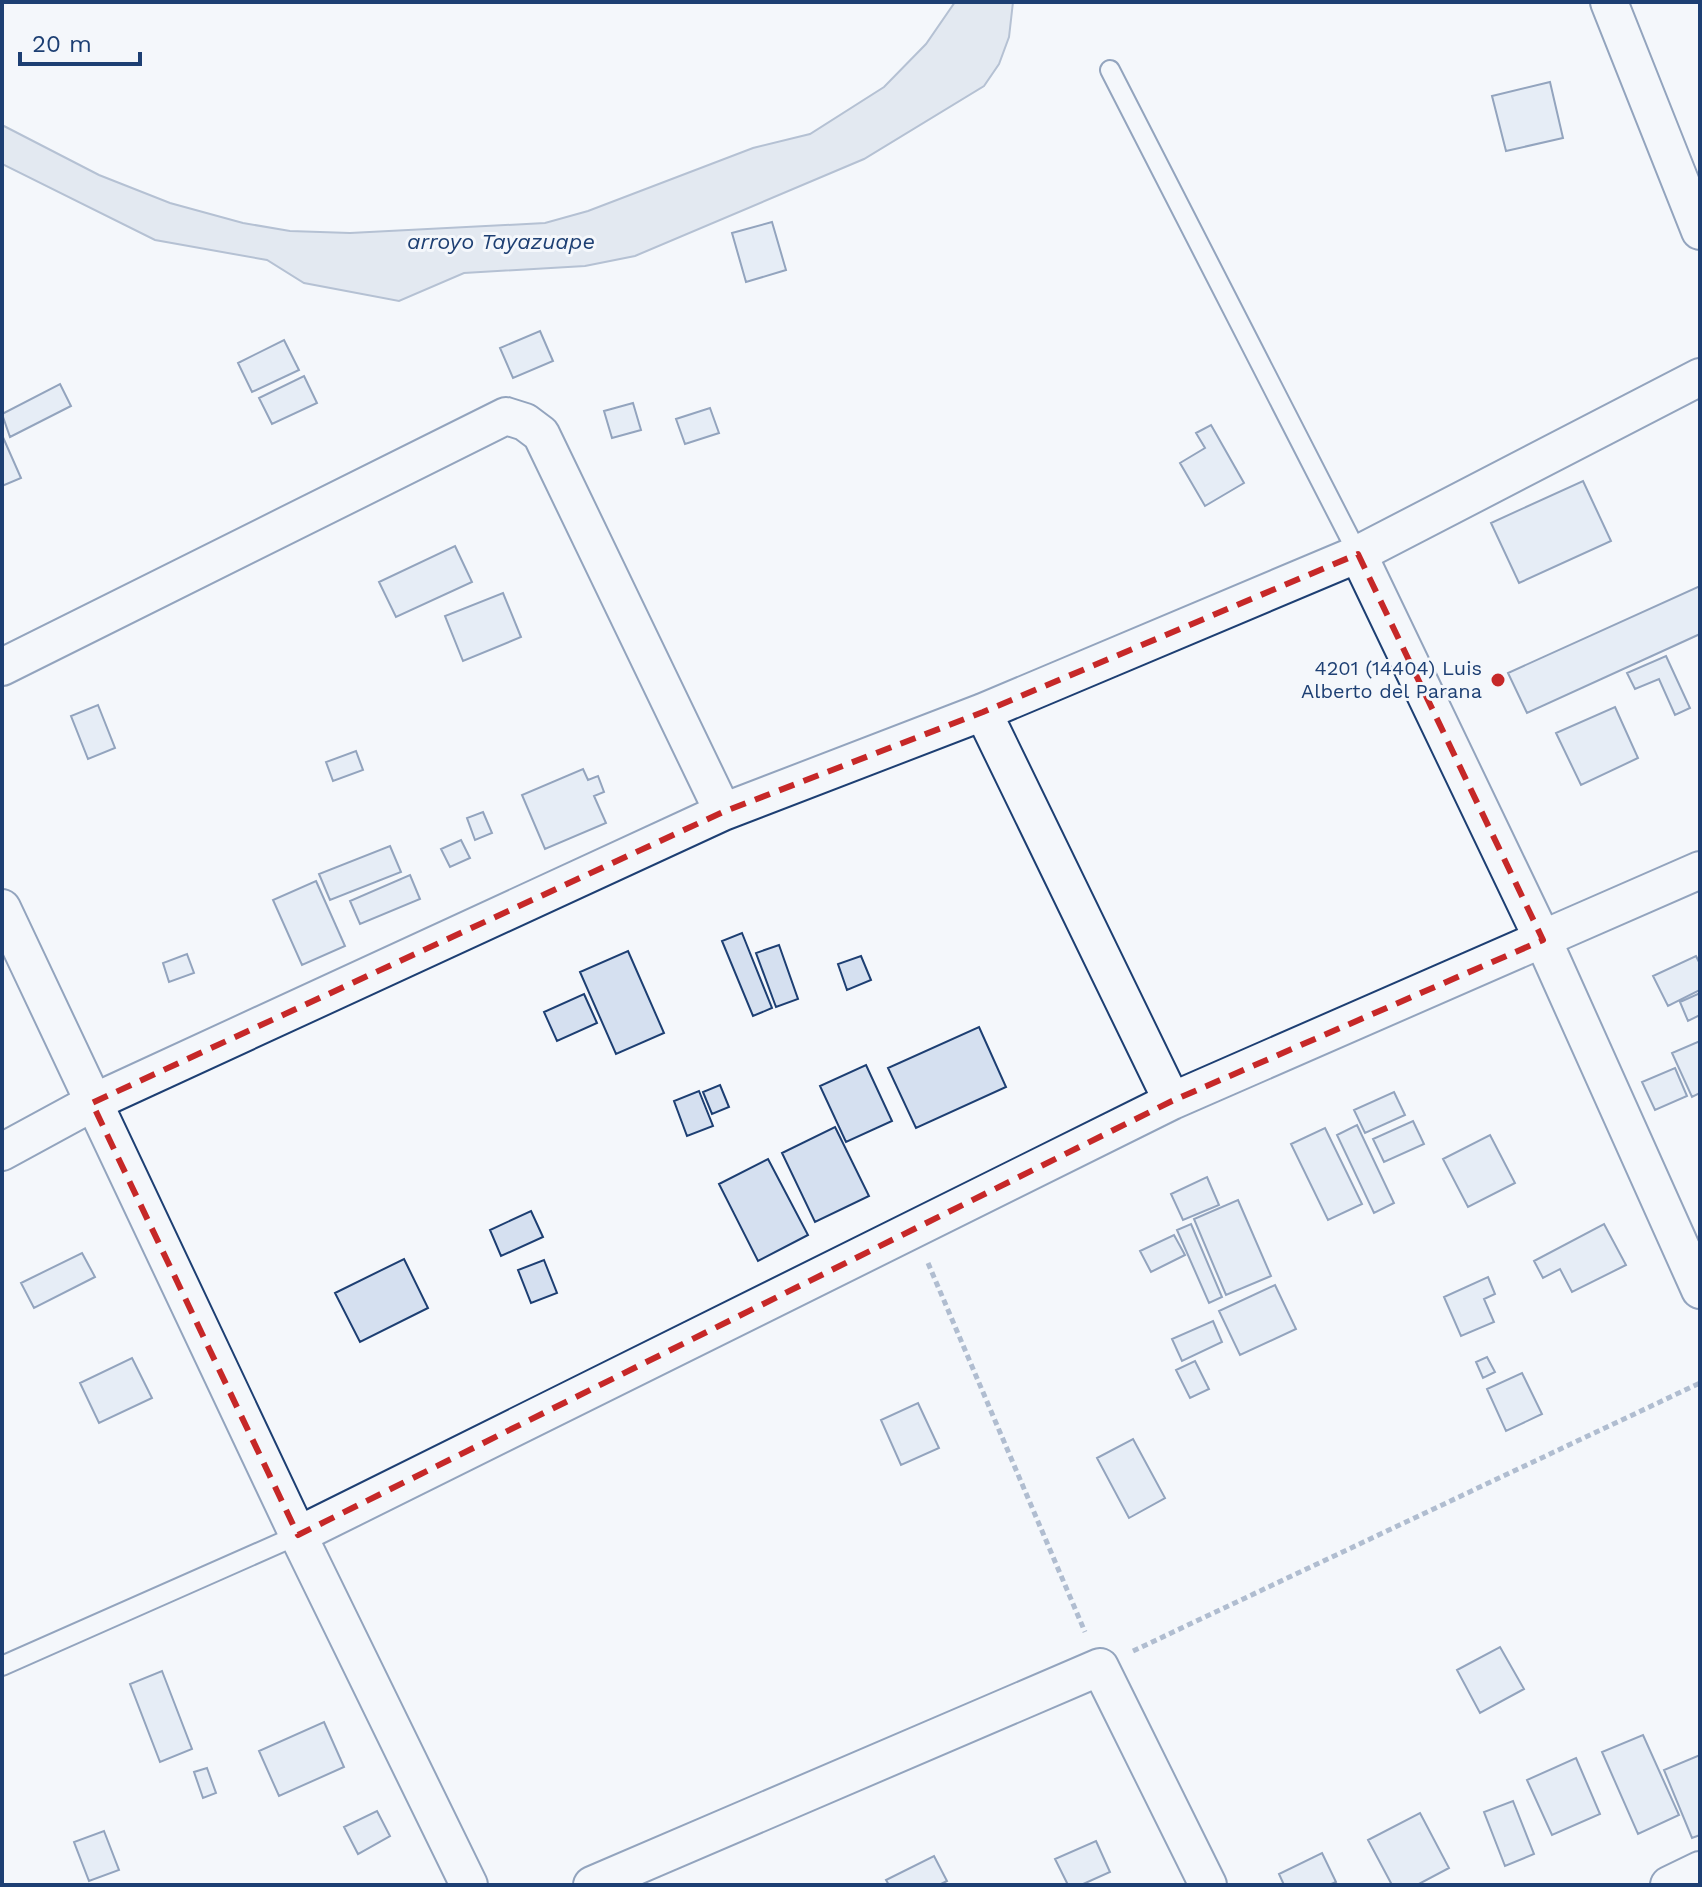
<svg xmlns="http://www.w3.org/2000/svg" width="1702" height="1887" font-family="'Work Sans',sans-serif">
  <rect width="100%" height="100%" fill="#f4f7fb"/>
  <path fill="#cfd7e4" stroke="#687fa3" stroke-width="2" d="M955 2H1013L1009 37 999 64 984 86 864 159 635 256 585 266 464 273 399 301 304 283 267 260 155 240 2 164V125L99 175 170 203 243 223 290 231 350 233 545 223 588 211 753 148 810 134 884 87 926 44Z"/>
  <path fill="#d5e0f0" stroke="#1d3f73" stroke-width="2" d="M1550 82 1563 138 1506 151 1492 96Z
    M772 222 786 270 746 282 732 233Z
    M540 331 553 361 513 378 500 348Z
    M284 340 299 370 252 392 238 363Z
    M304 376 317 403 272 424 259 398Z
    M60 384 71 406 10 437 2 414Z
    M633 403 641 430 612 438 604 411Z
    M710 408 719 433 685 444 676 419Z
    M1211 425 1244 483 1205 506 1180 463 1205 448 1196 433Z
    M2 435 21 478 2 486Z
    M1583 481 1611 541 1519 583 1491 523Z
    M455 546 472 582 396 617 379 582Z
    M1700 586V634L1527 713 1508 673Z
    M503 593 521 637 463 661 445 616Z
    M1666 656 1690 708 1675 715 1659 679 1635 689 1627 673Z
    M98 705 115 748 88 759 71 716Z
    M1615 707 1638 758 1581 785 1556 733Z
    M356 751 363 770 333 781 326 762Z
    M583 769 588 780 598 776 604 792 594 796 606 823 545 849 522 795Z
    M483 812 492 833 475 840 467 818Z
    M461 840 470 858 450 867 441 849Z
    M390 846 401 872 330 900 319 874Z
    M410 875 420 899 360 924 350 901Z
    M316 881 345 946 302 965 273 900Z
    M742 933 772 1008 753 1016 722 941Z
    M779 945 798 999 776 1007 756 953Z
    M628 951 664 1033 616 1054 580 972Z
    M187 954 194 973 169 982 163 963Z
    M861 956 871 980 847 990 838 964Z
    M1696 956 1700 964V990L1668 1006 1653 976Z
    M1700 993V1015L1688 1021 1680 1002Z
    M584 994 597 1023 557 1041 544 1012Z
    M979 1027 1006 1087 916 1128 888 1068Z
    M1700 1041V1093L1692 1097 1672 1053Z
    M866 1065 892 1121 846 1142 820 1086Z
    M1675 1068 1687 1096 1655 1110 1642 1082Z
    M720 1085 729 1107 712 1114 703 1092Z
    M699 1091 713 1126 687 1136 674 1101Z
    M1394 1092 1405 1115 1365 1133 1354 1110Z
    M1413 1121 1424 1144 1384 1162 1373 1139Z
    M1357 1125 1394 1203 1374 1213 1337 1135Z
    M835 1127 869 1196 815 1222 782 1153Z
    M1325 1128 1362 1204 1328 1220 1291 1144Z
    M1490 1135 1515 1183 1468 1207 1443 1159Z
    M768 1159 808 1235 758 1261 719 1184Z
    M1207 1177 1219 1205 1183 1220 1171 1194Z
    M1238 1200 1271 1276 1226 1295 1194 1219Z
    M531 1211 543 1237 501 1256 490 1230Z
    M1191 1224 1222 1297 1209 1303 1177 1230Z
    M1604 1224 1626 1265 1572 1292 1560 1269 1543 1278 1534 1261Z
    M1174 1235 1185 1255 1151 1272 1140 1251Z
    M82 1253 95 1277 34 1308 21 1283Z
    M404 1259 428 1308 360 1342 335 1293Z
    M544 1260 557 1293 531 1303 518 1270Z
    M1488 1277 1495 1294 1484 1299 1494 1322 1461 1336 1444 1297Z
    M1275 1285 1296 1329 1240 1355 1219 1311Z
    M1213 1321 1222 1342 1182 1361 1172 1339Z
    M1487 1357 1495 1372 1483 1378 1476 1362Z
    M132 1358 152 1398 99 1423 80 1383Z
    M1195 1361 1209 1389 1190 1398 1176 1370Z
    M1522 1373 1542 1414 1506 1431 1487 1389Z
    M918 1403 939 1448 901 1465 881 1420Z
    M1133 1439 1165 1498 1129 1518 1097 1458Z
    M1500 1647 1524 1689 1480 1713 1457 1670Z
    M162 1671 192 1749 160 1762 130 1684Z
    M324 1722 344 1767 279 1796 259 1751Z
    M1643 1735 1679 1815 1638 1834 1602 1752Z
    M1700 1755V1835L1692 1838 1664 1770Z
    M1576 1758 1600 1814 1552 1835 1527 1780Z
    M207 1768 216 1793 203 1798 194 1772Z
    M1513 1801 1534 1854 1505 1866 1484 1812Z
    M377 1811 390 1836 358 1854 344 1827Z
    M1420 1813 1449 1868 1417 1885H1392L1368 1840Z
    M104 1831 119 1870 89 1881 74 1842Z
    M1096 1841 1110 1872 1081 1885H1068L1055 1859Z
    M1322 1853 1336 1882 1329 1885H1284L1279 1874Z
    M934 1856 947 1881 939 1885H889L886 1880Z"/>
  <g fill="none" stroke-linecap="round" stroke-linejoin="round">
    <defs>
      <path id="service" d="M1110 70 1358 554
        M2 1666 298 1535"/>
      <path id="minor" d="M1609 2 1700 231
        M1358 554 1543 940 1700 1290
        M2 667 506 416 525 422 541 434 723 812
        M983 712 1172 1101
        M2 908 298 1535 469 1885
        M2 1152 92 1103 723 812 983 712 1358 554 1700 377
        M298 1535 1172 1101 1700 870
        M592 1885 1100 1667 1208 1885
        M1669 1885 1700 1870"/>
    </defs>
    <use href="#service" stroke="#1d3f73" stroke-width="22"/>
    <use href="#minor" stroke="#1d3f73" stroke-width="40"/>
    <path stroke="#5e769c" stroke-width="5" stroke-dasharray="6 4" stroke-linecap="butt" d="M928 1263 1085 1632
      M1133 1651 1700 1383"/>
    <use href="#service" stroke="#f4f7fb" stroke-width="18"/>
    <use href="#minor" stroke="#f4f7fb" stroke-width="36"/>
  </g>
  <path d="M0 0H1702V1887H0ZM1358 554 1543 940 1172 1101 298 1535 92 1103 723 812 983 712Z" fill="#f4f7fb" fill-opacity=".55" fill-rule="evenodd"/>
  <path fill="none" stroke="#c62828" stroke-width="6" stroke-dasharray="16 10" stroke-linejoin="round" d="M1358 554 1543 940 1172 1101 298 1535 92 1103 723 812 983 712Z"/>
  <circle fill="#c62828" stroke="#f4f7fb" stroke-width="3" cx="1498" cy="680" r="8"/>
  <g text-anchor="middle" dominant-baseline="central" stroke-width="6" stroke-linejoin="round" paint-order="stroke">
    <g font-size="20" fill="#1d3f73" stroke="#f4f7fb" text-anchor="end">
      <text x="1482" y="668">4201 (14404) Luis<tspan x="1482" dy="23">Alberto del Parana</tspan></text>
    </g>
    <g font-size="22" font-style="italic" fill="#1d3f73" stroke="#f4f7fb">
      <text x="501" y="241">arroyo Tayazuape</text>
    </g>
  </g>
  <rect width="1702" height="1887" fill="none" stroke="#1d3f73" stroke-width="8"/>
  <path d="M20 52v12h120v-12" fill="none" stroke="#1d3f73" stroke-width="4"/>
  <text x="32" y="52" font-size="24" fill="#1d3f73" stroke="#f4f7fb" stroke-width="6" paint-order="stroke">20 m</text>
</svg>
